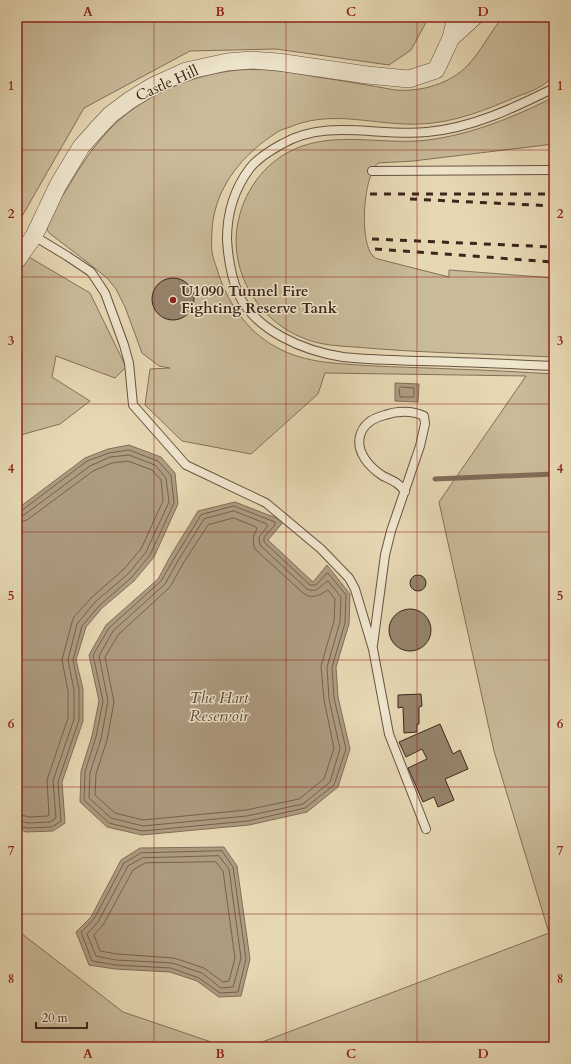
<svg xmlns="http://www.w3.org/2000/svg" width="571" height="1064" font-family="Cardo,serif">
  <rect width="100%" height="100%" fill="#e6d8b3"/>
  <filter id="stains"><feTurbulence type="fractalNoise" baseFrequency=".005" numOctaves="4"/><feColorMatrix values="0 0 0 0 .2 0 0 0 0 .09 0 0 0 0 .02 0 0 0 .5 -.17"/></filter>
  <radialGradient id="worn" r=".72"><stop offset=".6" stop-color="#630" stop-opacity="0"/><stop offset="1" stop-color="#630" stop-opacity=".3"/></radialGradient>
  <path fill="#c9ba99" stroke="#84705a" d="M17 17H429L411 50 389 65 276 49 190 51 84 108 17 225Z
    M503 17H546L554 31V73C547 87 529 92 516 97 486 110 453 123 420 124 377 126 337 110 295 125 289 128 281 129 276 133 248 151 223 178 215 211 212 221 211 241 212 252 213 258 215 263 217 269 226 300 246 331 276 347 290 355 308 360 324 362 367 367 410 367 453 369 487 370 520 372 554 374V1047H249L549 933 494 751 439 502 526 376 325 373 318 394 251 454 182 441 145 405 150 369 170 368 159 366 142 353 125 307 116 289 107 278 87 262 53 236C50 234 48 232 47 229 45 219 61 198 67 189 80 166 96 142 116 123 148 93 195 74 239 70 265 68 291 72 317 77 343 81 369 85 395 90 421 92 450 84 468 65 482 50 490 32 503 17Z
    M554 97V144L413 161 378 163C363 176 359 242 373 256 374 257 377 259 378 259L449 277V270L554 278V357C488 354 421 353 355 347 338 346 319 345 303 338 263 322 236 283 236 240 237 205 255 172 285 154 329 128 380 146 428 140 473 134 514 117 554 97Z
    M17 250 90 293 126 367 115 378 56 356 52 377 90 401 60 424 17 436Z
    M17 930 123 1012 226 1047H17Z"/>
  <path fill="#ad9b80" stroke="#816c58" d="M395 383 419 384 418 402 395 401Z
    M129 445 161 457 175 473 178 504 154 557 134 581 102 608 86 627 76 660 83 689V721L62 782 65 823 53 831 26 832 17 828V509L85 458 108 449Z
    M235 502 284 521 268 540 313 582 327 565 350 594 349 624 336 667 338 697 350 749 338 787 307 812 249 825 142 835 107 827 80 802 81 771 92 736 99 701 89 655 106 625 158 579 171 555 198 511Z
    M224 847 237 866 250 959 241 996 219 997 197 981 170 972 115 969 89 965 76 932 91 917 121 860 140 848Z"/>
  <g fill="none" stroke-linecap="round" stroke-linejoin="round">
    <path stroke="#76604e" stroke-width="1" d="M401 387 414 388V397H400L399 389Z
      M234 506 275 522V525L264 537V542L310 585H316L326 574 328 573 346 595 345 623 332 667 334 698 346 749 334 785 305 808 248 821 142 831 109 823 84 800 85 772 96 737 103 701 93 655 109 628 161 581 175 557 201 515Z
      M234 511 267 524V527L259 537 260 545 307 589C318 594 320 585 328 581L341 597 340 622 327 667 329 699 340 749 330 782 303 804 247 816 143 826 111 818 89 798 90 773 101 739 108 701 99 656 113 631 165 584 179 559 204 519Z
      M17 512 21 511 87 461 109 453 129 450 158 461 171 475 174 503 150 555 131 578 99 606 82 626 73 660 79 689V720L58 782 61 821 52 827 27 828 17 825
      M17 517 24 515 90 466 110 457 129 455 155 465 166 478 169 502 146 552 128 574 95 602 77 624 68 660 74 690V719L53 781 56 818 50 822 28 823 17 820
      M234 518 256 527 257 529C253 535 252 542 255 549L303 593C313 600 319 595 328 590L335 599 334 621 321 666 324 700 334 748 324 779 299 799 246 810 143 820 115 813 95 795 96 774 107 740 114 702 105 657 118 635 170 587 184 562 208 525Z
      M17 523 27 520 93 471 112 463 128 461 152 470 161 480 163 501 141 549 123 570 91 598 74 617 72 622 62 660 68 691V718L47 780 49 815 48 816 29 817 17 814
      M222 851 233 867 246 959 238 992 220 993 199 978 171 968 116 965 92 961 81 932 94 919 124 863 141 853Z
      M219 856 229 869 241 958 233 987 221 988 202 973 172 963 116 960 96 956 87 934 98 922 128 866 142 858Z
      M216 862 223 871 235 958 229 981 223 982 204 968 174 958 117 954 100 951 94 935 103 925 133 870 145 863Z"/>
    <path stroke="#816c58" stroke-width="5" d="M435 479 554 474"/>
  </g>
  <path fill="#95836b" stroke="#3e261c" d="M152 299a21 21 0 1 1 42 0a21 21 0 1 1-42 0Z
    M410 583a8 8 0 1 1 16 0a8 8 0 1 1-16 0Z
    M389 630a21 21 0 1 1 42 0a21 21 0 1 1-42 0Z
    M421 694 422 706 419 707V724H417V732L404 733 403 707 398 708V695Z
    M440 724 453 754 460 750 468 769 445 779 454 800 438 807 434 797 423 802 408 768 427 759 422 749 406 757 399 742Z"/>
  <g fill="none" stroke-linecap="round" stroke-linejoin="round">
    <defs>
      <path id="service" d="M554 88C514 108 472 128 427 132 378 137 327 118 282 144 271 150 258 158 250 168 235 188 227 213 227 239 228 257 231 276 238 293 255 331 304 351 343 357 369 360 396 360 423 361 466 362 510 364 554 366
        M372 171 554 170
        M34 236 67 256 91 272 105 293 124 345 129 363 133 405 186 465 266 503 321 549 349 578 355 589 373 649 389 734 426 829
        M373 645 385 555 391 531 420 446 425 424 424 416C412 410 396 411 385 415 373 418 363 424 360 436 356 452 369 467 383 476 391 480 400 483 405 492"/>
      <path id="minor" d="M451 38 474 17
        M17 260 34 236 58 185 81 147 96 130 110 115 130 100 153 86 186 71 227 62 252 60 278 62 367 75 409 79 436 70 451 38 456 17"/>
    </defs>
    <use href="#service" stroke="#685242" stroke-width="10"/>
    <use href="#minor" stroke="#685242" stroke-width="18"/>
    <use href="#service" stroke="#efe6ce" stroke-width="8"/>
    <use href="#minor" stroke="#efe6ce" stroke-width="17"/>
    <path stroke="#3e261c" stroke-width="3" stroke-dasharray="7 7" stroke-linecap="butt" d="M370 194H554
      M410 199 554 206
      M372 239 554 247
      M375 249 554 262"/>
  </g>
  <path fill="none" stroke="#8f2418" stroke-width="1" stroke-opacity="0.55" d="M154 17V1047M286 17V1047M417 17V1047M17 150H554M17 277H554M17 404H554M17 532H554M17 660H554M17 787H554M17 914H554"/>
  <circle fill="#8f2418" stroke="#efe6ce" stroke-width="1.5" cx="173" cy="300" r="4"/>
  <g text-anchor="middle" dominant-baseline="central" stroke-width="3" stroke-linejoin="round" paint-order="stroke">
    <g font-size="15" fill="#3e261c" stroke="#efe6ce">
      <text transform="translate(167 83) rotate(-24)">Castle Hill</text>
    </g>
    <g font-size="15" font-weight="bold" fill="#3e261c" stroke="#efe6ce" text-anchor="start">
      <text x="181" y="291">U1090 Tunnel Fire<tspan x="181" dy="17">Fighting Reserve Tank</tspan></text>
    </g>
    <g font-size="16" font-style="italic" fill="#5f493a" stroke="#efe6ce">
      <text x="219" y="698">The Hart<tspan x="219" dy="18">Reservoir</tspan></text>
    </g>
  </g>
  <rect width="571" height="1064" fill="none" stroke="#e6d8b3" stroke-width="44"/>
  <path d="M36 1022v6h51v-6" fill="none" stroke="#3e261c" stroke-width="2"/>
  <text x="42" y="1022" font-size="12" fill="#3e261c" stroke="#efe6ce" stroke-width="3" paint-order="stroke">20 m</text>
  <rect x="22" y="22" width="527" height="1020" fill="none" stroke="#8f2418" stroke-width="1.5"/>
  <g font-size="13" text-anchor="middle" font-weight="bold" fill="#8f2418">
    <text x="88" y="16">A</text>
    <text x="220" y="16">B</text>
    <text x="351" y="16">C</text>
    <text x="483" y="16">D</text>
    <text x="11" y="90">1</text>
    <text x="560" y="90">1</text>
    <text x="11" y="218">2</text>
    <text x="560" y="218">2</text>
    <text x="11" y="345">3</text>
    <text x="560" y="345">3</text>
    <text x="11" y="473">4</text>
    <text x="560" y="473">4</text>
    <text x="11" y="600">5</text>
    <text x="560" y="600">5</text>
    <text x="11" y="728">6</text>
    <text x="560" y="728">6</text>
    <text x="11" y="855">7</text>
    <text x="560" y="855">7</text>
    <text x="11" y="983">8</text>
    <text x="560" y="983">8</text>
    <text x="88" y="1058">A</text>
    <text x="220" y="1058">B</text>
    <text x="351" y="1058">C</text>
    <text x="483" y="1058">D</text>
  </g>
  <rect width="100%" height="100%" filter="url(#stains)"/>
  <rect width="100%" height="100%" fill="url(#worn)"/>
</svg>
